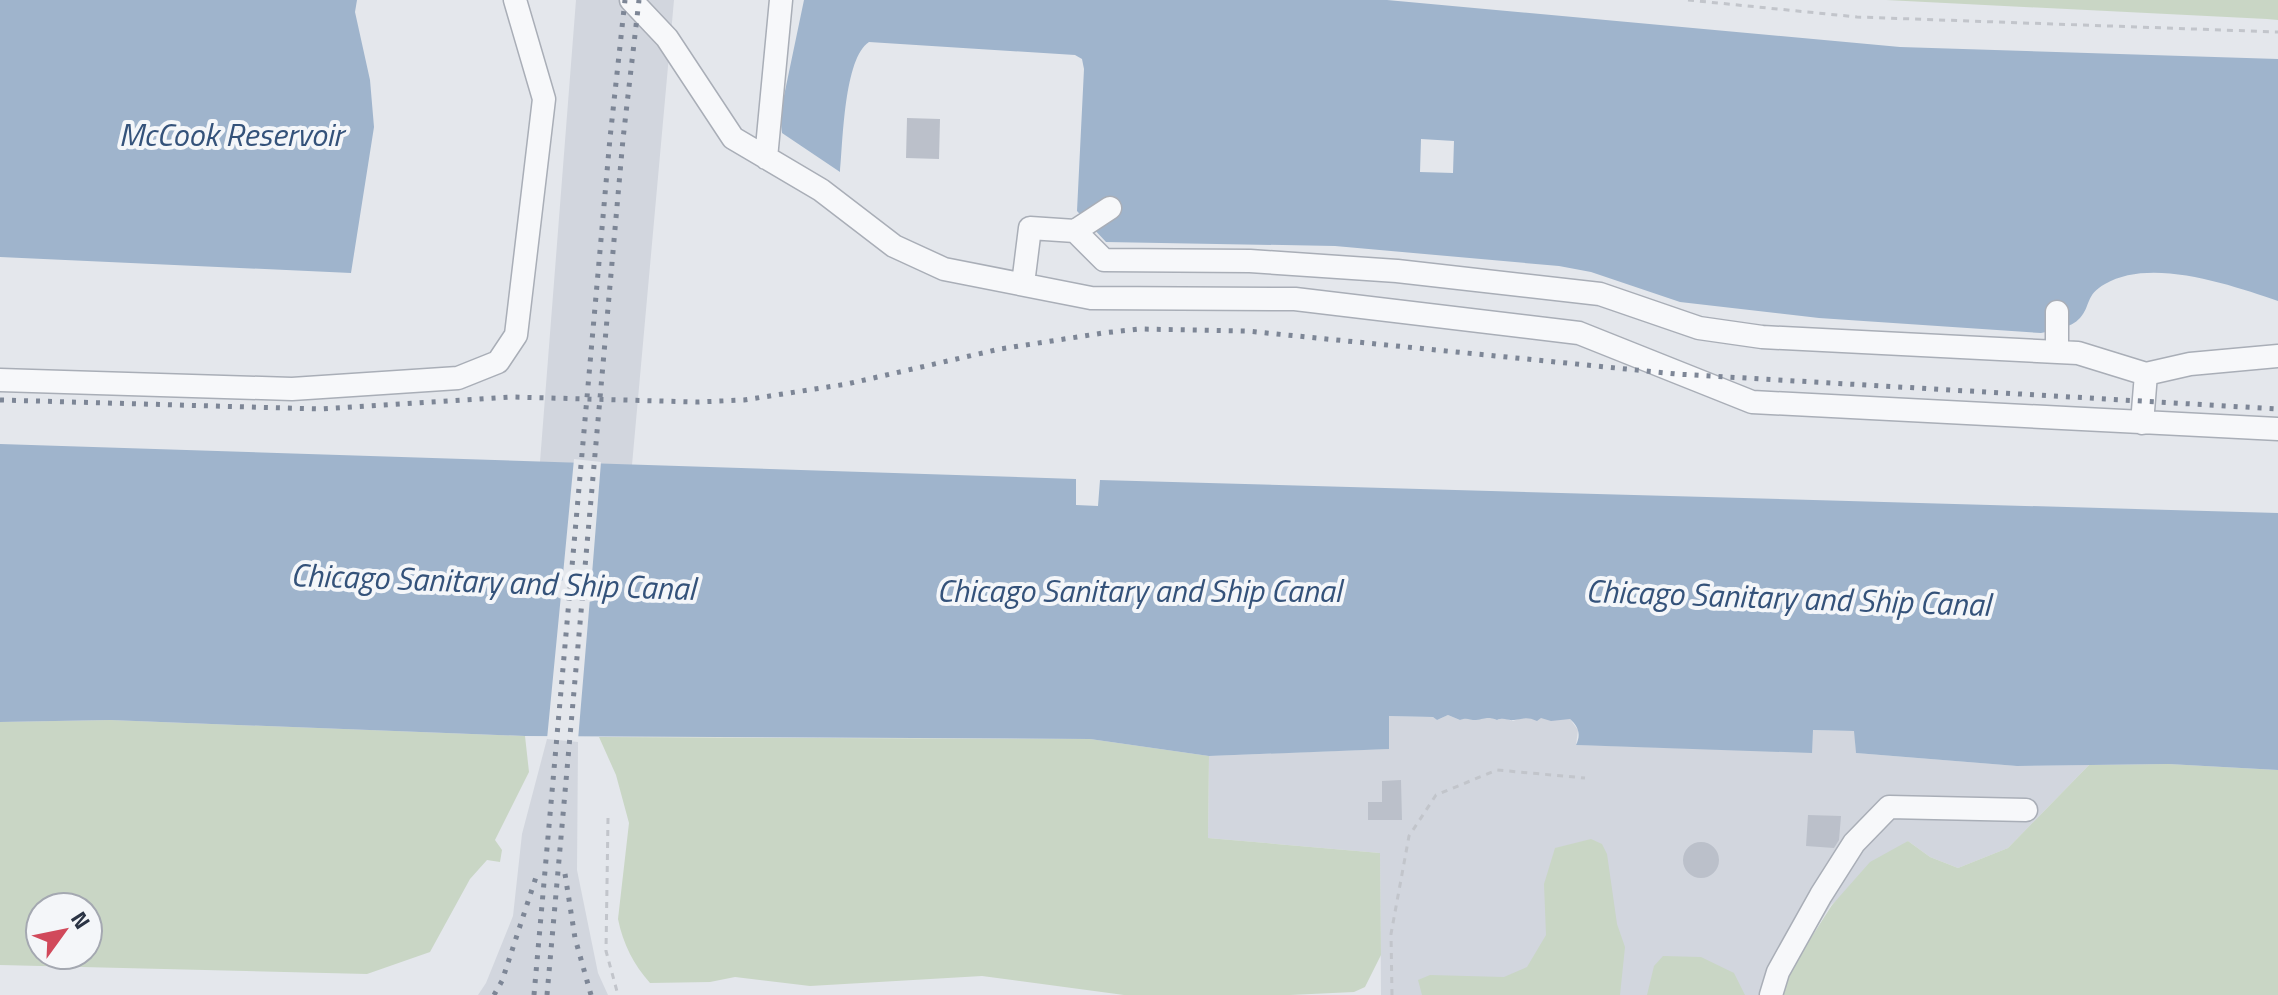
<svg xmlns="http://www.w3.org/2000/svg" width="2278" height="995" font-family="'Titillium Web',sans-serif">
  <rect width="100%" height="100%" fill="#e4e7ec"/>
  <path fill="#d2d6de" d="M576 0H674L632 465 540 462Z
    M1448 715 1460 720 1465 718 1475 720 1486 716 1497 720 1503 718 1513 721 1525 717 1570 719 1578 730 1576 745 1812 752V730L1855 731 1856 753 2017 766 2089 765 2008 848 1958 868 1930 857 1908 841 1831 905 1787 975 1778 995H1381L1380 853 1208 838 1209 756 1388 749 1389 716 1433 717 1437 720Z
    M547 739 578 742 577 870 598 973 608 995H478L486 983 513 916 522 834Z"/>
  <path fill="#c9d6c5" fill-rule="evenodd" d="M1886 0H2278V20L2267 19Z
    M110 720 525 736 529 772 495 840 502 850 500 862 487 860 470 879 430 952 367 974 0 965V722ZM40 907H88V955H40Z
    M599 737 1090 739 1209 756 1208 838 1380 853 1381 955 1365 987 1354 992 1290 995H1124L982 976 810 986 735 977 710 982 650 983C634 965 623 944 618 919L629 823 616 775Z
    M2168 764 2278 770V995H1778L1787 975 1832 905 1870 862 1908 841 1930 857 1958 868 2008 848 2089 765Z
    M1591 839 1602 844 1607 854 1617 924 1625 947 1620 995H1422L1418 980 1430 975 1504 977 1527 967 1546 935 1544 884 1555 848Z
    M1663 956 1701 957 1734 973 1745 995H1647L1654 966Z"/>
  <path fill="#9fb4cc" fill-rule="evenodd" d="M0 0H357L355 12 370 80 374 127 351 273 0 257Z
    M804 0H1387L1900 47 2278 59V301C2231 285 2151 257 2105 284 2085 295 2091 306 2080 318 2071 328 2054 330 2041 333L1819 318 1680 302 1591 272 1559 266 1335 246 1106 242 1077 211 1084 69 1082 59 1075 55 869 42C844 58 843 142 840 172L782 133 780 115ZM1421 139 1454 141 1453 173 1420 172Z
    M0 444 1076 479V505L1098 506 1100 480 2278 513V770L2168 764 2017 766 1856 753 1854 731 1813 730 1812 753 1576 745C1581 735 1579 727 1570 719L1551 721 1541 718 1537 721C1526 716 1524 719 1514 720 1507 721 1505 717 1497 720 1487 716 1485 719 1476 720 1469 720 1467 717 1460 720L1448 715 1437 720 1433 717 1389 716V749L1209 756 1090 739 525 736 110 720 0 722ZM566 579 589 581 598 587 596 600C582 605 567 603 553 595L555 584Z"/>
  <path fill="#e4e7ec" d="M574 459 601 462 591 587 567 583 562 585Z
    M561 595 590 598 578 740 547 739Z"/>
  <path fill="#bbc0ca" d="M907 118 940 119 939 159 906 158Z
    M1401 780 1402 820H1368V802H1382V781Z
    M1808 815 1841 816 1839 840 1834 848 1806 846Z
    M1683 860a18 18 0 1 1 36 0a18 18 0 1 1-36 0Z"/>
  <g fill="none" stroke-linecap="round" stroke-linejoin="round">
    <defs>
      <path id="minor" d="M631 0 667 38 733 138 821 190 894 246 944 269 1091 298 1295 299 1579 333 1752 402 2278 429
        M766 158 781 0
        M1075 231 1110 208
        M1023 284 1030 228 1075 231 1104 260 1250 261 1397 271 1600 294 1699 328 1762 337 2078 353 2146 374 2190 364 2278 356
        M2057 312V352
        M0 380 292 389 458 378 498 362 516 335 544 99 515 0
        M2142 423 2146 374
        M1771 995 1778 972 1821 895 1854 843 1889 807 2026 810"/>
    </defs>
    <use href="#minor" stroke="#a9aeb7" stroke-width="25"/>
    <path stroke="#c2c5cb" stroke-width="3" stroke-dasharray="6 6" stroke-linecap="butt" d="M1688 0 1857 17 2278 32
      M608 818 606 951 618 995
      M1392 995 1391 934 1409 836 1436 795 1497 770 1585 778"/>
    <use href="#minor" stroke="#f7f8fa" stroke-width="22"/>
    <path stroke="#7d8696" stroke-width="5" stroke-dasharray="4 8" stroke-linecap="butt" d="M0 400 321 409 513 397 697 402 744 400 847 384 1000 349 1103 333 1139 329 1247 331 1676 374 2278 409
      M565 874 575 938 591 995
      M494 995 502 981 538 871
      M534 995 610 138 625 0
      M547 995 623 139 639 0"/>
  </g>
  <g text-anchor="middle" dominant-baseline="central" stroke-width="8" stroke-linejoin="round" paint-order="stroke">
    <g font-size="32" font-style="italic" fill="#34527a" stroke="#f4f6f9">
      <text x="231" y="134">McCook Reservoir</text>
      <text transform="translate(493 581) rotate(2)">Chicago Sanitary and Ship Canal</text>
      <text x="1139" y="590">Chicago Sanitary and Ship Canal</text>
      <text transform="translate(1788 597) rotate(2)">Chicago Sanitary and Ship Canal</text>
    </g>
  </g>
  <g transform="translate(64 931) rotate(57)"><circle r="38" fill="#f4f6f9" stroke="#a4a8b1" stroke-width="2"/>
  <path d="M0-6L14 30L0 20L-14 30Z" fill="#d1495b"/>
  <text y="-12" font-size="22" font-weight="bold" text-anchor="middle" fill="#2b3445">N</text>
  </g>
</svg>
